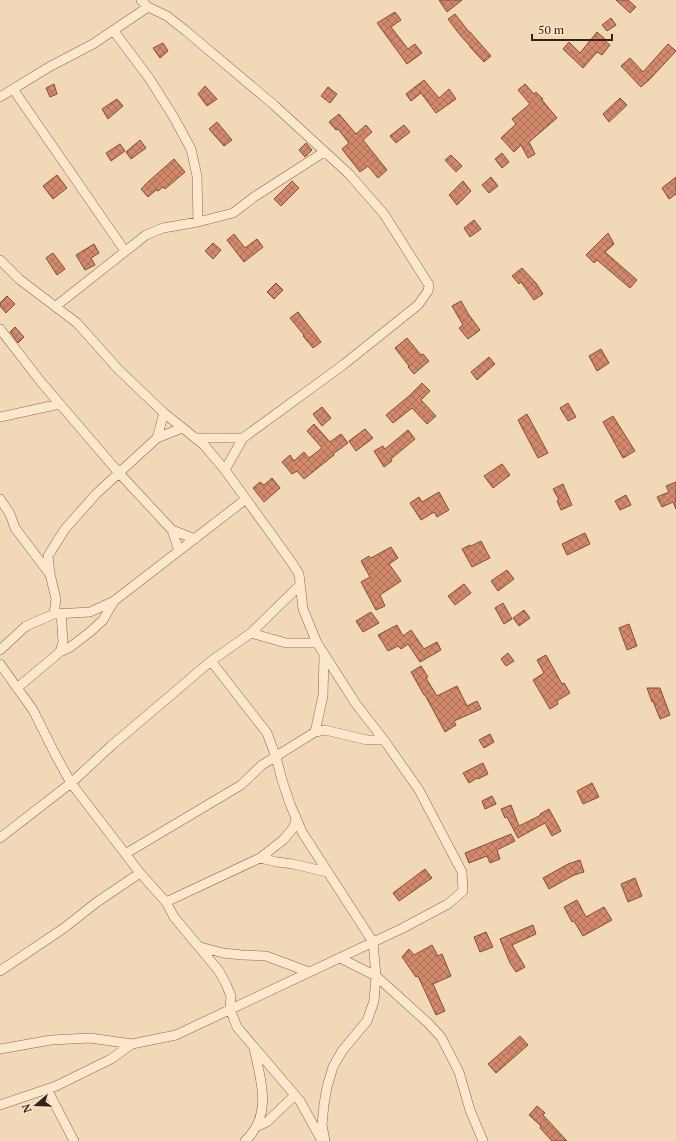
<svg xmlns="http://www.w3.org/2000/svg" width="676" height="1141" font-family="'PT Serif',serif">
  <defs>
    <pattern id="building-cross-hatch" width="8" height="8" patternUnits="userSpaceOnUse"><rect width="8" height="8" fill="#d2886b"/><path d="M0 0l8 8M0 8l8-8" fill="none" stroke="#ab6f57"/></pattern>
  </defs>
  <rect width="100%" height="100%" fill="#f1d9b8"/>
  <path fill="url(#building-cross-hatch)" stroke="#884c37" d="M439 0H462L447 12Z
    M616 0H628L636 7 630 13Z
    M395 12 401 20 391 27 408 49 415 44 422 53 407 64 377 23Z
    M455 14 469 32H470L491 56 484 62 470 47V46L460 35 448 19Z
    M611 18 616 25 607 31 602 25Z
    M597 32 605 39 604 40 610 45 602 55 597 52 583 68 563 49 569 42 580 53Z
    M163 43 168 51 160 58 153 48Z
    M668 44 676 51 650 79 641 87 621 66 630 58 643 72Z
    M424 80 439 98 449 89 456 99 436 113 421 93 411 101 406 94Z
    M54 84 57 94 50 97 46 88Z
    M525 84 534 94 536 92 543 99 542 100 557 118 529 142 535 154 528 158 521 145 514 152 501 138 516 124 512 119 530 104 518 90Z
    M205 86 217 99 207 106 198 94Z
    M328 87 337 94 330 103 321 96Z
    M620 98 627 105 609 122 603 114Z
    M117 99 123 106 108 119 102 109Z
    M339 114 356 134 366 125 372 132 363 140 387 170 378 178 368 166 360 172 342 149 349 143 338 129 336 130 329 122Z
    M217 122 232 140 224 146 209 129Z
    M404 125 410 132 396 143 390 136Z
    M140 140 146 148 131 159 126 152Z
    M306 143 312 150 305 157 299 150Z
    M120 144 125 151 111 161 106 153Z
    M502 153 509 162 502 168 495 159Z
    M451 155 462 166 456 172 445 160Z
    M174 159 185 172 165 189 163 187 158 191 156 190 148 197 141 189 149 181Z
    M57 175 67 188 53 199 43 186Z
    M491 177 498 186 489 193 482 185Z
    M676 177V194L669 199 662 188Z
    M292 181 299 188 281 206 274 199Z
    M463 181 471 191 457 205 449 195Z
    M474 220 481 229 470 237 464 228Z
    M608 233 614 244 605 252 637 280 630 288 597 260 594 263 586 255Z
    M234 234 245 248 257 239 263 247 244 262 227 240Z
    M213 243 221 250 213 259 205 251Z
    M94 244 99 253 91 258 95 265 85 270 76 255Z
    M53 253 65 269 57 275 46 258Z
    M522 268 536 283 543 294 534 300 521 282 519 284 512 276Z
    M276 283 283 290 274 299 267 292Z
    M7 296 15 304 6 313 0 306V303Z
    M461 301 469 315 480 330 468 339 459 328 463 325 452 306Z
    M298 312 321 342 313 348 303 336 304 335 290 318Z
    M15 327 24 337 18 343 10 332Z
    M407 338 421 355 423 354 429 361 414 374 408 367 409 366 395 348Z
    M601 349 609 363 597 371 589 356Z
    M489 357 495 364 477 380 471 372Z
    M422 383 430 391 421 400 436 416 427 424 412 408 393 423 386 415 409 396Z
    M568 403 576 417 568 421 560 408Z
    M322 407 331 418 322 426 313 414Z
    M527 414 548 453 538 458 518 420Z
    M613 416 635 451 623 458 603 422Z
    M314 424 330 442 341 434 348 443 333 454 334 455 304 479 297 471 292 474 282 462 290 455 294 461 304 452 309 458 322 448 307 431Z
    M365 429 373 438 356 451 349 441Z
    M408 430 415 439 391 459 392 461 384 467 374 451 383 446 385 449Z
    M502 464 510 475 493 488 484 476Z
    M272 478 280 488 264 502 253 488 260 482 264 485Z
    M676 482V509L673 502 662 507 657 497 669 492 666 486Z
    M563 484 572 505 561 510 557 501 559 500 553 489Z
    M439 492 449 510 437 517 434 512 421 520 410 503 419 497 422 502Z
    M626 495 631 505 620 510 615 501Z
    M585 533 590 544 567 555 562 544Z
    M481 541 490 558 472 567 462 549 470 545 471 546Z
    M391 547 398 558 389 564 401 581 380 595 385 606 376 610 361 582 370 577 361 561 369 556 371 558Z
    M507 570 514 579 498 591 491 581Z
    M464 584 471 593 455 605 448 596Z
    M503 603 512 619 504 624 495 608Z
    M524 610 530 618 519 626 513 618Z
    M371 612 379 623 363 632 356 621Z
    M629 624 637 646 627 650 619 628Z
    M397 625 403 636 411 630 424 649 437 642 441 650 420 662 408 644 401 649 398 646 388 651 378 635Z
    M508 653 514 661 506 666 501 659Z
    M546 655 562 684 564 683 570 693 557 701 558 704 550 709 533 680 544 673 537 660Z
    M421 666 428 677 426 678 437 696 457 686 467 706 477 701 481 709 454 721 456 725 445 732 425 695H424L411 672Z
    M647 688H660L670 715 660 719 653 701 652 702Z
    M490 734 494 742 484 748 479 740Z
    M483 763 488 774 478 779 477 778 469 783 463 773Z
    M592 783 599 797 583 804 577 791Z
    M492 796 496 804 485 809 482 801Z
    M511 805 519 826 541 815 540 814 549 809 561 831 552 836 545 823 518 838 507 817 505 818 501 809Z
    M511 834 515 841 497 850 500 859 490 863 487 856 469 863 465 853Z
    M580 860 584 872 574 875 549 889 543 878 568 864Z
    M425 869 432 878 399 901 393 893Z
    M635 878 642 896 628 902 621 884Z
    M577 900 586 917 604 907 612 920 583 936 574 921 572 922 564 907Z
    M533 925 536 934 512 945 525 967 516 972 510 963 500 939Z
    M486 932 493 947 480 952 474 937Z
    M432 945 438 956 442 954 451 976 433 984 445 1011 436 1015 418 976 416 977 402 957 409 949 414 955Z
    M520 1036 528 1045 496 1073 488 1064Z
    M537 1106 545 1113 543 1115 567 1141H552L540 1128 541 1126 529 1115Z"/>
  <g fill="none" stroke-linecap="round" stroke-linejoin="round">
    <defs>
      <path id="street" d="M141 0 148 7 167 16 186 31 274 105 349 174 384 214 429 285 428 291 418 305 343 365 243 438 225 470
        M113 30 149 78 173 116 191 149 197 176 198 222
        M13 89 125 251
        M0 97 49 67 93 44 148 7
        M0 260 19 279 77 323 118 369 164 413 204 445 225 470 290 560 299 574 303 609 317 643 356 704 384 740 419 790 462 872 463 891 448 904 403 928 176 1035 132 1044 111 1059 56 1086 0 1105
        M56 306 146 235 163 228 198 222 233 213 254 197 324 152
        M0 329 41 382 119 473 172 530 195 539
        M0 417 60 404
        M157 438 164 413
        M195 438H243
        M0 499 10 514 15 528 49 573
        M172 530 179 551
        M54 614 56 599 50 574 48 556 65 529 96 494 157 438 182 428
        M251 633 286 643H317
        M0 650 26 626 54 614 90 612 114 601 246 499
        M60 652 63 642 61 613
        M211 661 267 733 276 757 282 780 290 804 302 832 373 942 376 976 374 1001 367 1021 342 1051 333 1067 327 1087 324 1104 322 1125 325 1141
        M0 664 33 710 55 754 71 783 140 873 166 902 174 917 219 971 226 984 231 996 230 1009 237 1027 300 1101 322 1141
        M17 688 60 652 69 648 90 632 103 620 114 601
        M315 732 323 696 324 655
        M0 838 71 783 111 746 211 661 251 633 300 585
        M125 854 241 785 262 765 315 732 325 730 367 740H384
        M260 858 277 862 293 864 327 872
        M166 902 260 858 283 840 294 827 296 817
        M200 947 223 953 242 955 266 956 309 972
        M340 958 376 976 428 1023 441 1037 459 1072 470 1110 483 1141
        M0 971 64 928 97 902 140 873
        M0 1049 51 1040 90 1038 132 1044
        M47 1089 74 1141
        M256 1127 267 1122 295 1095
        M245 1141C273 1115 261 1081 254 1048"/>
    </defs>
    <use href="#street" stroke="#886852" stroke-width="10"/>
    <use href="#street" stroke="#fbe7cc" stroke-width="9"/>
  </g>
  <g transform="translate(36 1105) rotate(251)" stroke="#f8e4c8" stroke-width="3" paint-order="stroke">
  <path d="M0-3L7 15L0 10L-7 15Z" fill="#352319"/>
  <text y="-6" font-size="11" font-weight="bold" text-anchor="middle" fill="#352319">N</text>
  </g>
  <path d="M532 34v6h80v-6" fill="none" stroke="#352319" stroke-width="2"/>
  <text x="538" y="34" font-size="12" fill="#352319" stroke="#f8e4c8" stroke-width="3" paint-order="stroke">50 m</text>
</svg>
